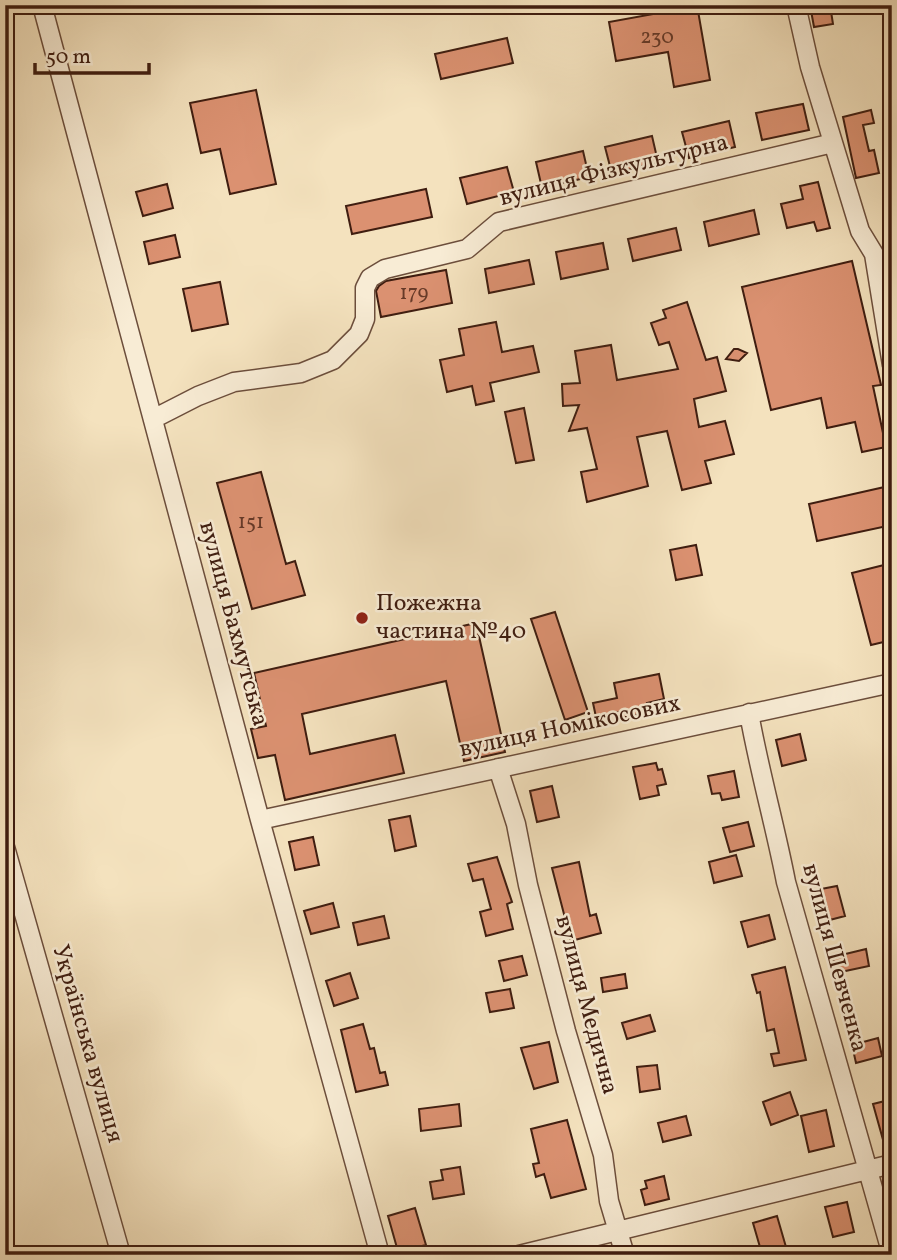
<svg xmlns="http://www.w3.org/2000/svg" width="897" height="1260" font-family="Vollkorn,serif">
  <rect width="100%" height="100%" fill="#f4e2be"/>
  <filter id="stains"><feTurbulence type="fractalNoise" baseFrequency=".00286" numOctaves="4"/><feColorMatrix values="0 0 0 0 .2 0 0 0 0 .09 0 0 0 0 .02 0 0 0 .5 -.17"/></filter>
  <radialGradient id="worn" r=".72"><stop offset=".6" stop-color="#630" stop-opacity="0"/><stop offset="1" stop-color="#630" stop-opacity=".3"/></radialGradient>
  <path fill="#db9171" stroke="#3f1d10" stroke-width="2" d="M669 5H697L710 80 674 87 668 52 616 61 609 22 670 11Z
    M810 5H830L833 24 814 27Z
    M507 38 513 63 441 79 435 54Z
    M256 90 276 184 230 194 220 149 201 153 190 103Z
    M803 104 809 130 762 140 756 113Z
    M871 110 874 123 863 125 869 151 874 150 879 173 856 178 843 117Z
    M729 121 735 147 689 158 682 132Z
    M652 136 658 162 612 174 605 147Z
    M583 151 589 177 542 188 536 162Z
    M507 167 514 192 467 204 460 178Z
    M818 182 830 228 817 231 814 222 787 228 781 204 803 199 800 186Z
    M167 184 173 208 143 216 136 192Z
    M426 189 432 217 352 234 346 206Z
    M754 210 759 234 709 246 704 222Z
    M676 228 681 250 633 261 628 239Z
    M175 235 180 257 149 264 144 242Z
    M603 243 608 269 561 279 556 252Z
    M529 260 534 284 489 293 485 269Z
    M852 261 881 385 873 386 886 447 862 452 855 422 827 428 821 398 771 410 742 287Z
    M446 270 452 303 381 317 376 291 379 286 386 281Z
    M220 282 228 324 192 331 183 289Z
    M687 302 706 360 717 357 726 391 694 399 699 427 725 421 734 454 705 461 711 483 682 490 667 431 637 437 648 486 587 502 581 472 597 469 587 428 569 431 579 405 563 406 562 384 580 383 575 351 611 345 617 380 678 369 669 342 659 345 651 323 666 318 663 310Z
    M496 322 502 352 533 346 539 372 490 383 494 401 476 405 472 386 447 392 440 360 464 355 459 329Z
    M734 349H738L747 353 739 361 726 359Z
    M524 408 534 460 516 463 505 412Z
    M261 472 286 564 295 561 305 595 252 609 217 483Z
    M889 486 892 499V525L817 541 809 504Z
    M696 545 702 575 676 580 670 550Z
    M888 564 892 580V640L871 645 852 573Z
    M555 612 588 712 565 720 531 619Z
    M476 623 505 752 464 761 446 681 302 714 310 754 395 735 404 773 285 800 275 755 258 758 251 729 266 726 254 673Z
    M659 674 664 699 647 703 649 712 621 718 620 712 596 717 593 703 617 698 614 683Z
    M800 734 806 760 782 766 776 740Z
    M656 763 658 770 662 769 666 784 657 786 659 795 640 799 633 767Z
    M734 771 739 797 722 800 720 793 712 794 708 776Z
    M552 786 559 817 537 822 530 791Z
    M410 816 416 846 395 851 389 820Z
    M748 822 754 846 730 852 723 828Z
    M313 837 319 865 295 870 289 842Z
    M736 855 742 876 714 883 709 862Z
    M497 857 512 902 507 904 513 929 486 936 480 912 491 909 483 879 473 881 468 864Z
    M579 862 590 916 596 914 601 933 571 941 552 868Z
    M837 886 845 916 822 922 818 904 825 902 821 889Z
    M333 903 339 927 311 934 304 911Z
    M769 915 775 939 748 947 741 922Z
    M384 916 389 938 358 945 353 923Z
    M866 949 869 966 836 973 833 957Z
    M522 956 527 975 504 981 499 961Z
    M785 967 806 1060 774 1066 771 1054 779 1053 774 1029 767 1031 760 992 757 993 752 975Z
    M350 973 358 998 334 1006 326 981Z
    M625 974 627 988 603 992 601 978Z
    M510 989 514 1008 490 1012 486 993Z
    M650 1015 655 1031 627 1039 622 1023Z
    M363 1024 370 1049 374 1048 380 1073 385 1072 388 1085 356 1092 341 1030Z
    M878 1038 882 1056 856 1063 852 1045Z
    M549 1042 558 1082 534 1089 521 1048Z
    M657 1065 660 1089 640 1092 637 1067Z
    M790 1092 798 1115 771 1125 763 1102Z
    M885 1101 888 1110 892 1109V1153L887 1154 873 1104Z
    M459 1104 461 1126 421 1131 419 1109Z
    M826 1110 834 1146 809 1152 801 1116Z
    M686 1116 691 1135 663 1142 658 1123Z
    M567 1120 586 1189 551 1198 544 1174 536 1177 533 1164 539 1163 531 1129Z
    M460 1167 464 1194 433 1199 430 1182 443 1180 441 1170Z
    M664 1176 669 1199 645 1205 641 1190 647 1188 645 1181Z
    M847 1202 854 1232 833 1237 825 1207Z
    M415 1208 426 1245 418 1247 420 1255H399L388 1216Z
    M777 1216 786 1247 762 1254 753 1223Z"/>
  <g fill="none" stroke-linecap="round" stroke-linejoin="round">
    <defs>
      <path id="minor" d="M42 5 260 820 380 1255
        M796 5 810 67 860 231 874 254 892 365
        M153 419 198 396 234 382 301 373 333 360 359 334 365 319V288L370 278 385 269 467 249 499 222 833 143
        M749 713C759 770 775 825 786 882L892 1255
        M498 768 516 824 528 885 566 1031 603 1155 609 1201 625 1255
        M260 820 892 683
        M5 847 121 1255
        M519 1255 892 1164"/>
    </defs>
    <use href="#minor" stroke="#6c4e3c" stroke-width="21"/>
    <use href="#minor" stroke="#f8ecd5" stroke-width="18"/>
  </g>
  <circle fill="#8f2418" stroke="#f8ecd5" stroke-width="2.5" cx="362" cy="618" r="7"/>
  <g text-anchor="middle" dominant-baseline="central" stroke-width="5" stroke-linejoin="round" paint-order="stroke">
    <g font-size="21" fill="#663a28">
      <text x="657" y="37">230</text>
      <text x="414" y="293">179</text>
      <text x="251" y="522">151</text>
    </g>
    <g font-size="24" fill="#3f1d10" stroke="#f8ecd5">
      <text transform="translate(614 171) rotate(-14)">вулиця Фізкультурна</text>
      <text transform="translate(233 624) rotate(75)">вулиця Бахмутська</text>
      <text transform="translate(570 727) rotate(-12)">вулиця Номікосових</text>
      <text transform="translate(834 958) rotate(75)">вулиця Шевченка</text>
      <text transform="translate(586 1005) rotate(75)">вулиця Медична</text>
      <text transform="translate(87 1044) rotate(74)">Українська вулиця</text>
    </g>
    <g font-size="24" fill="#3f1d10" stroke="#f8ecd5" text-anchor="start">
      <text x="376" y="604">Пожежна<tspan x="376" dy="28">частина №40</tspan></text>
    </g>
  </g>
  <rect width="897" height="1260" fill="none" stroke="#f4e2be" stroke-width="28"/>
  <rect x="7" y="7" width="883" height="1246" fill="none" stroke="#3f1d10" stroke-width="3.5"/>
  <rect x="14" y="14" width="869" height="1232" fill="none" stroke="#3f1d10" stroke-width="2"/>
  <path d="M35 63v10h114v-10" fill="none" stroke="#3f1d10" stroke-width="3.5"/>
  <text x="46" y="63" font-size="21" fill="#3f1d10" stroke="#f8ecd5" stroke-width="5" paint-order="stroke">50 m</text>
  <rect width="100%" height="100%" filter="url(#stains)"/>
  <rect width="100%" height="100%" fill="url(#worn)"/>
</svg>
